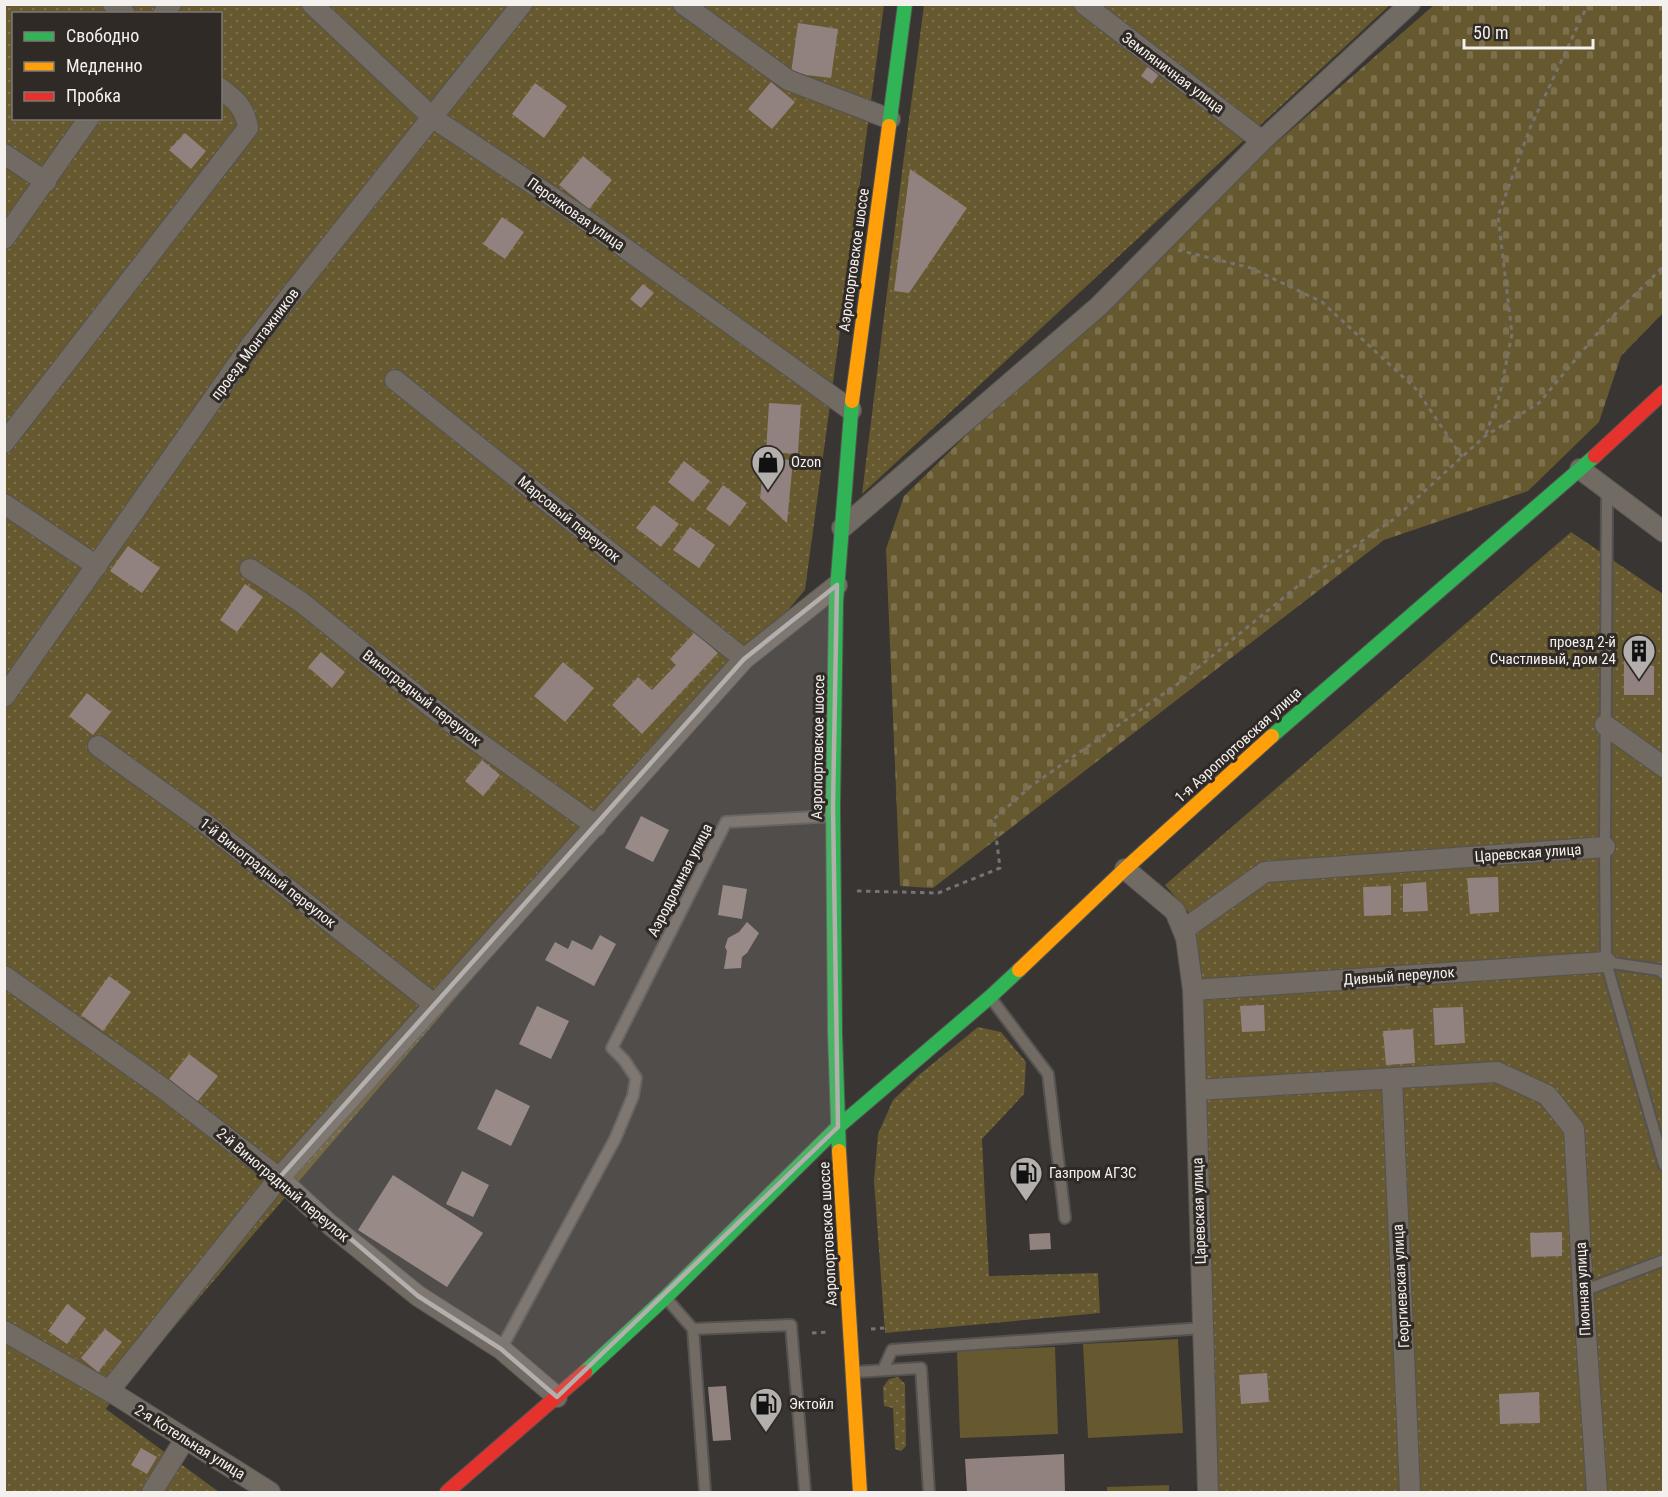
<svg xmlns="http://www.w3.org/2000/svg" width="1668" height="1497" font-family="'Roboto Condensed',sans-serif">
  <defs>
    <pattern id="green-dots" width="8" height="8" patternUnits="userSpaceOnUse" patternTransform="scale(1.5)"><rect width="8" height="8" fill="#66582f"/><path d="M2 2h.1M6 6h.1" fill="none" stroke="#7c704d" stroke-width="1.8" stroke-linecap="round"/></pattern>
    <pattern id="cemetery-stones" width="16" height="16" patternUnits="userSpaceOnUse" patternTransform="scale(1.5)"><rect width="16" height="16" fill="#66582f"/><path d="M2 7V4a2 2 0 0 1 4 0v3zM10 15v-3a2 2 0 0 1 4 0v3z" fill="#7c704d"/></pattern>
  </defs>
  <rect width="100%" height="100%" fill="#383532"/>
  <path fill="url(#green-dots)" fill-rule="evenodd" d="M5 5H884L805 590 116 1395 106 1409 219 1492H5ZM14 14H220V118H14Z
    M924 5H1390L862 494 901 180Z
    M1571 532 1663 594V1492H1218L1203 986 1189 913 1165 885Z
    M978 1027 1001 1032 1026 1062 1024 1094 982 1139 989 1276 1098 1273 1100 1313 885 1333 874 1181 878 1134 893 1100 920 1074Z
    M898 1377 905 1384 906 1446 901 1451 895 1449 893 1408 884 1406 883 1387 889 1379Z"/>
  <path fill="url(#cemetery-stones)" d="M1434 5H1663V313L1621 356 1599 422 1528 491 1384 540 933 888 900 886 886 549 904 496 1172 234Z"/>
  <path fill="#66582f" d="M1178 1339 1183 1433 1088 1438 1083 1344Z
    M1055 1347 1058 1434 960 1438 957 1351Z
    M1169 1485V1492H1107V1487Z"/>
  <path fill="#92827f" d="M798 23 838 29 831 78 791 73Z
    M1151 62 1162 70 1152 84 1141 76Z
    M771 82 795 102 772 129 748 109Z
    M535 83 567 106 544 138 512 114Z
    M185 133 206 151 191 169 169 150Z
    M583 156 612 180 589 209 559 185Z
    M910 169 967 208 909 293 894 291Z
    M502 217 524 232 505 259 483 244Z
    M643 284 654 293 641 308 630 299Z
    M769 403 801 405 798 454 766 452Z
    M778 459 793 460 787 523 760 498 762 480 776 481Z
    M684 461 710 481 693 502 668 482Z
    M723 485 747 503 730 526 706 509Z
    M654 505 679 524 661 547 636 528Z
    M690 527 715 545 699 568 673 550Z
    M128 546 160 568 142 593 110 571Z
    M245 584 263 597 237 632 220 620Z
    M695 632 718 653 642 734 612 705 638 677 652 690 676 665 670 659Z
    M321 652 345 672 332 688 308 667Z
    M1624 653 1643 654V664L1654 666V695H1624Z
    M563 662 594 688 565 722 534 696Z
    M87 693 111 712 93 735 69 716Z
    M482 760 500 775 483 796 465 781Z
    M641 816 669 830 653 862 625 848Z
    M1498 877 1499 912 1470 914 1467 878Z
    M1426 882 1428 911 1403 912V884Z
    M723 885 747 889 742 919 718 915Z
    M1391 886V915L1364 916 1363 887Z
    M747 922 759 933 747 953 742 957 741 968 724 969 727 951 725 947 728 938 739 932Z
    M600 935 616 944 594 986 545 960 555 942 568 949 572 940 592 950Z
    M109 976 131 992 103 1031 81 1015Z
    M1264 1005 1265 1031 1242 1032 1240 1006Z
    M537 1006 569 1021 551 1059 519 1044Z
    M1463 1007 1465 1043 1435 1045 1433 1008Z
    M1413 1029 1415 1063 1386 1065 1383 1031Z
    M189 1054 218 1076 197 1102 169 1079Z
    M496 1089 530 1106 511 1146 477 1129Z
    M462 1171 489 1185 473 1217 446 1204Z
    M393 1175 483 1233 447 1287 358 1230Z
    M1562 1232V1256L1531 1257 1530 1233Z
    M1050 1233 1051 1249 1030 1250 1029 1234Z
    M67 1304 86 1318 67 1344 48 1331Z
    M105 1329 122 1342 98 1372 81 1358Z
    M1267 1373 1269 1402 1241 1404 1239 1375Z
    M726 1386 731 1440 713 1441 708 1387Z
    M1539 1392 1540 1423 1500 1424 1499 1394Z
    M141 1448 157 1457 147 1474 131 1465Z
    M1064 1454 1065 1492H967L965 1459Z"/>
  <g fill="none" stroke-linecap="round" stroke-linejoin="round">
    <defs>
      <path id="lane" d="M1607 491 1605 847 1606 962 1664 1165
        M1606 962 1659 970 1664 974
        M990 997 1048 1074 1065 1218
        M1583 1291 1664 1260
        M666 1298 693 1329 705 1492
        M693 1329 791 1325 805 1492
        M501 1349 615 1139 633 1096 636 1078 624 1060 612 1048 726 822 833 816
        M883 1370 892 1350 1203 1328
        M855 1372 921 1368 929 1492"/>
      <path id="street" d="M113 4 125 14
        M312 4 433 118 573 211 851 410
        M683 4 788 80 890 119
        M1084 4 1262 141
        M163 14 171 4
        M4 154 46 182
        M4 239 89 118
        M395 380 744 659
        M4 443 248 128C245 108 236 100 220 88
        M1580 469 1664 532
        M4 504 97 566
        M842 528 1099 306 1262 141 1410 4
        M250 569 301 602 450 722 596 826
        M4 697 251 345 522 4
        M1605 725 1664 767
        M98 746 201 820 435 1005
        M1125 869 1175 911 1186 938 1193 990 1208 1492
        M1183 930 1265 872 1605 847
        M4 976 164 1089 279 1178 329 1224 418 1296 501 1349 557 1397
        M1193 990 1606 962
        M1392 1079 1410 1492
        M1196 1090 1497 1072 1547 1095 1574 1129 1583 1291 1597 1492
        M4 1331 116 1395 270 1492
        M109 1391 279 1178 744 659 837 585
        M152 1492 185 1439"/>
      <path id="fast" d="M889 126 905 4
        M1272 736 1595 456
        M839 1151 835 1033 833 806 836 602 852 401
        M585 1372 665 1298 838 1127 990 997 1019 970"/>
      <path id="slow" d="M852 401 889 126
        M1019 970 1125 869 1272 736
        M839 1151 860 1492"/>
      <path id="jam" d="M1595 456 1664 392
        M447 1492 585 1372"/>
    </defs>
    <use href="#lane" stroke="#555351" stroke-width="14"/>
    <use href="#street" stroke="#555351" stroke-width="22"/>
    <use href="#fast" stroke="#555351" stroke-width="16"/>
    <use href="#slow" stroke="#555351" stroke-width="16"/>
    <use href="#jam" stroke="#555351" stroke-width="16"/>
    <path stroke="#78736e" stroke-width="3" stroke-dasharray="4.5 4.5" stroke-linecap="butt" d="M1178 250 1251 268 1322 302 1416 389 1462 457
      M1486 434 1500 394 1512 334 1498 216 1530 128 1588 4
      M857 891 938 893 1000 868 994 819 1031 786 1179 683 1304 581 1394 519 1485 436 1539 403 1607 322 1664 266
      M871 1329 884 1328
      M812 1333 829 1332"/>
    <use href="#lane" stroke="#726b64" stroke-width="10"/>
    <use href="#street" stroke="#726b64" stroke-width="20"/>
    <use href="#fast" stroke="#30b455" stroke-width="14"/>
    <use href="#slow" stroke="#ff9f0a" stroke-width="14"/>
    <use href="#jam" stroke="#e5322d" stroke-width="14"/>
  </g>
  <path fill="#b2afac" fill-opacity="0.2" stroke="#b2afac" stroke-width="4.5" stroke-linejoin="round" d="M837 585 833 806 838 1127 557 1397 501 1349 418 1296 279 1178 744 659Z"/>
  <defs>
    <symbol id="shop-pin" viewBox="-11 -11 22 30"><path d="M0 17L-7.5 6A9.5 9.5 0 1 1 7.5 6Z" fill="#b2afac" stroke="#302a26"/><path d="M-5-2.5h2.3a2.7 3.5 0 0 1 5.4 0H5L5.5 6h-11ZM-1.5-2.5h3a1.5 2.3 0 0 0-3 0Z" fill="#111"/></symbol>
    <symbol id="building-pin" viewBox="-11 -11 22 30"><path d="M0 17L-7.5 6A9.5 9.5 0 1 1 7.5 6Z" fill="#b2afac" stroke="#302a26"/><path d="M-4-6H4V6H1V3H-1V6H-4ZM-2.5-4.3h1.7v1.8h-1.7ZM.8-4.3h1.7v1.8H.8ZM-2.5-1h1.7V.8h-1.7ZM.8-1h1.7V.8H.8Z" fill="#111"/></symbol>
    <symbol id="fuel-pin" viewBox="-11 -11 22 30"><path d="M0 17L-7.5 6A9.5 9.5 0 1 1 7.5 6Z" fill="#b2afac" stroke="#302a26"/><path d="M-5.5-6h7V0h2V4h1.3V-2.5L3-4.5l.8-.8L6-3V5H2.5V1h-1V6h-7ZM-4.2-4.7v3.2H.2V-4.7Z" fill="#111"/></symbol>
  </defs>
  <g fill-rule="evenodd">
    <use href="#shop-pin" x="749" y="443" width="38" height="52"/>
    <use href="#building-pin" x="1620" y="632" width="38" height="52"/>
    <use href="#fuel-pin" x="1007" y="1154" width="38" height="52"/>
    <use href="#fuel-pin" x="747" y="1385" width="38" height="52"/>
  </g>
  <g text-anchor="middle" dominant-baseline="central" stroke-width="6" stroke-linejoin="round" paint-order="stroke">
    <g font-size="15" fill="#f4f0ee" stroke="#302a26">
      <text transform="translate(1173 73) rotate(37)">Земляничная улица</text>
      <text transform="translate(576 214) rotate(35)">Персиковая улица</text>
      <text transform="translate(854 260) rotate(-82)">Аэропортовское шоссе</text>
      <text transform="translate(255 344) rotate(-53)">проезд Монтажников</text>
      <text transform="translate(569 519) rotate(39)">Марсовый переулок</text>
      <text transform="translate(422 698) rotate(38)">Виноградный переулок</text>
      <text transform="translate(1238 745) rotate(-42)">1-я Аэропортовская улица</text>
      <text transform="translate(818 747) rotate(-89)">Аэропортовское шоссе</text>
      <text transform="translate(1528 853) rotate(-4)">Царевская улица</text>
      <text transform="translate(268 873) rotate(38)">1-й Виноградный переулок</text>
      <text transform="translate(680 880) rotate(-63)">Аэродромная улица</text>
      <text transform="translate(1399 976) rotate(-4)">Дивный переулок</text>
      <text transform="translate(283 1185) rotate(40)">2-й Виноградный переулок</text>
      <text transform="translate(1199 1211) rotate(-92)">Царевская улица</text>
      <text transform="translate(828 1234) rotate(-93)">Аэропортовское шоссе</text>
      <text transform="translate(1401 1286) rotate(-93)">Георгиевская улица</text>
      <text transform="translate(1583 1289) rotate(-93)">Пионная улица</text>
      <text transform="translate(190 1442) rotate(32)">2-я Котельная улица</text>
    </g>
    <g font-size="15" fill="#f4f0ee" stroke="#302a26" text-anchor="start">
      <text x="791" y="462">Ozon</text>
      <text x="1616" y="642" text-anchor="end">проезд 2-й<tspan x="1616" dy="17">Счастливый, дом 24</tspan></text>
      <text x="1049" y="1173">Газпром АГЗС</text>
      <text x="789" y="1404">Эктойл</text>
    </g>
  </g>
  <rect width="1668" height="1497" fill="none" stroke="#f4f0ee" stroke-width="12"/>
  <rect x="12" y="12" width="210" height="108" fill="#302a26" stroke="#7e7976" stroke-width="1.5"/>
  <rect x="24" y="32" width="30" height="9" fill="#30b455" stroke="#7e7976" stroke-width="1.5"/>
  <text x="66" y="42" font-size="18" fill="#f4f0ee">Свободно</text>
  <rect x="24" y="62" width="30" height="9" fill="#ff9f0a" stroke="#7e7976" stroke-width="1.5"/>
  <text x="66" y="72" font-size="18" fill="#f4f0ee">Медленно</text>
  <rect x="24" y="92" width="30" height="9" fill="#e5322d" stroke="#7e7976" stroke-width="1.5"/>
  <text x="66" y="102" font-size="18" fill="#f4f0ee">Пробка</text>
  <path d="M1464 39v9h129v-9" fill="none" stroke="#f4f0ee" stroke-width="3"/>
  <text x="1473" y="39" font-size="18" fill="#f4f0ee" stroke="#302a26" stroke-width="4.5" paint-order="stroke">50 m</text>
</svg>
